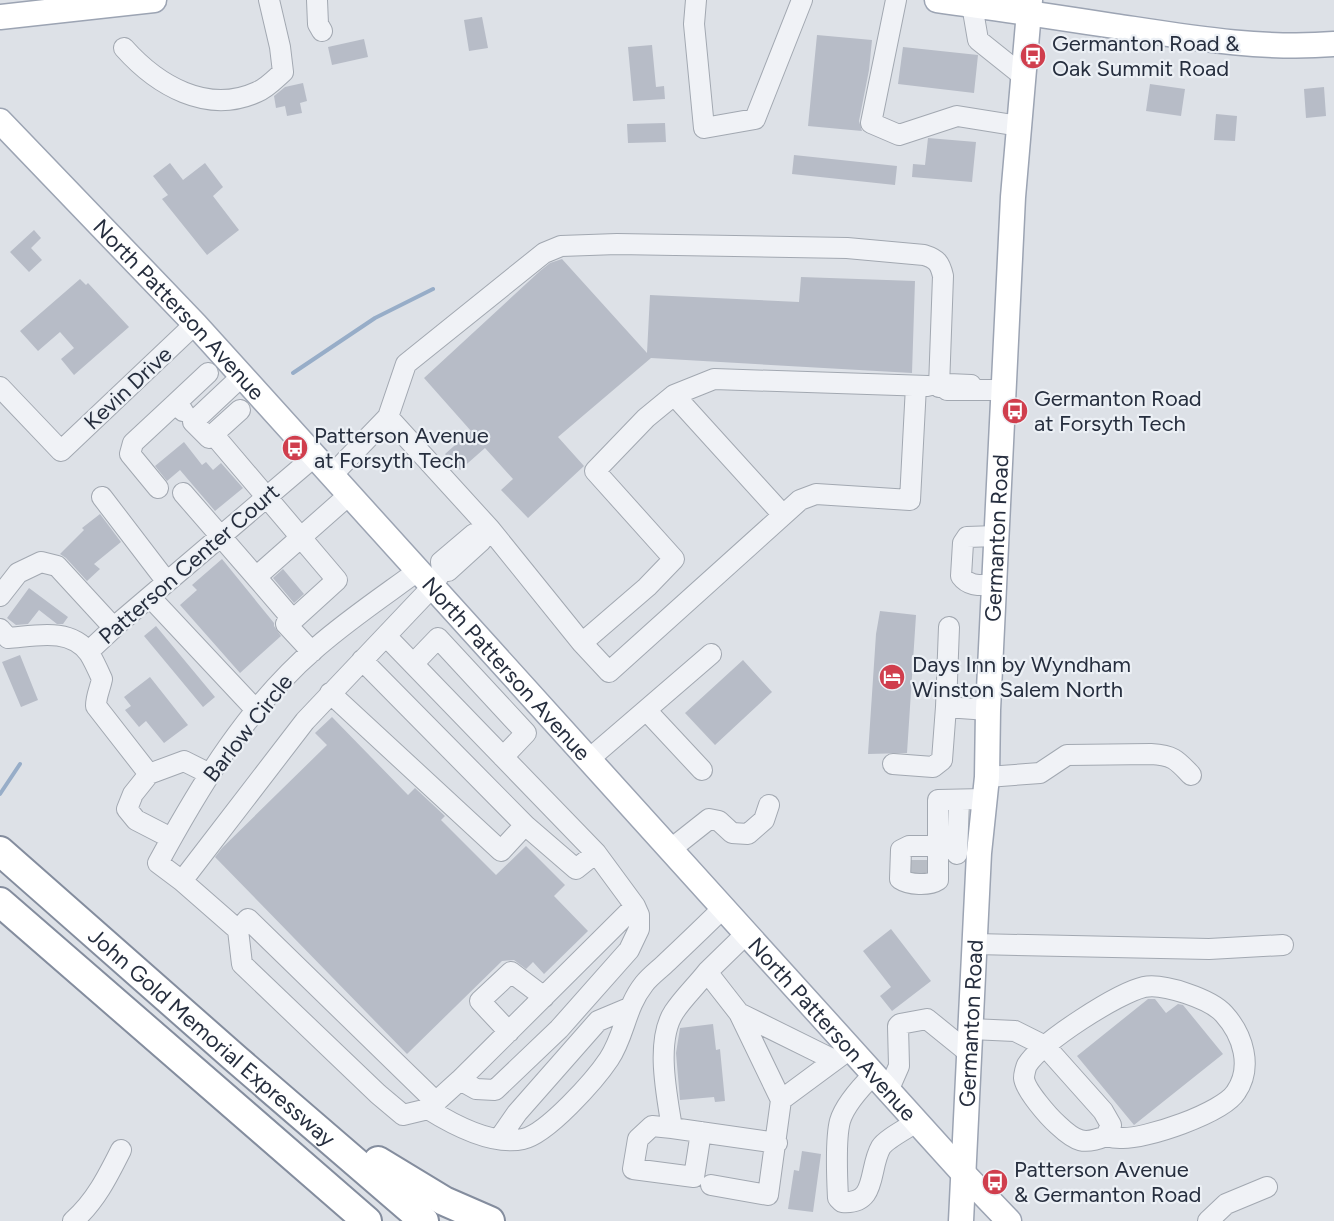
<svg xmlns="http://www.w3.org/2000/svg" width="1334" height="1221" font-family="Figtree,sans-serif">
  <rect width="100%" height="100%" fill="#dde1e7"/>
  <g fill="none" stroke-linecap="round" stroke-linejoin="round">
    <path stroke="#97adc8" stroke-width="4" d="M293 373 375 318 433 289
      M0 794 20 764"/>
  </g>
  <path fill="#b7bcc7" d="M482 17 488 48 469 51 464 20Z
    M817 35 872 40 869 70 859 121 862 131 808 126Z
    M364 39 368 57 332 65 328 47Z
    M652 45 656 87 664 86 665 99 633 101 628 47Z
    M903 47 978 55 974 93 898 84Z
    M303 83 307 101 300 103 302 113 287 116 285 106 276 108 274 96 285 87Z
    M1150 84 1185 89 1181 116 1146 111Z
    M1324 87 1326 116 1306 118 1304 89Z
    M1216 114 1237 116 1235 141 1214 140Z
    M665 123 666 142 628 143 627 124Z
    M928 138 976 142 972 182 912 177 913 164 925 165Z
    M794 155 897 166 895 185 792 174Z
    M170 163 183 180 205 163 223 187 213 196 239 230 207 255 162 199 168 195 153 176Z
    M34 230 41 238 31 248 42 260 29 272 10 252Z
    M562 259 647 353 650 295 799 302 801 277 915 281 912 373 651 358 558 437 584 466 528 518 501 490 513 479 485 448 460 470 445 454 471 431 424 378 540 271 550 263Z
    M80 279 86 285 88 283 129 327 74 375 61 359 74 348 60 332 38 351 20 331Z
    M184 442 202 465 206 462 213 470 221 463 243 488 215 511 180 470 167 481 155 466Z
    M100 514 121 542 94 564 100 569 87 581 66 558 60 554 84 530 82 528Z
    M222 559 274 623V626L281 636 240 673 180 605 197 590 192 585Z
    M283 569 304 594 294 603 273 578Z
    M29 588 68 617 63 624H57L39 610 28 624 16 625 7 618Z
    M880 611 916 615 907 753 868 754 876 634Z
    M156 626 215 697 203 707 144 636Z
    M20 655 38 700 21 707 2 662Z
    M743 660 772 692 715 745 685 713Z
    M150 677 188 725 164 743 146 721 139 727 125 710 131 706 124 697Z
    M332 717 408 795 415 788 445 816 441 820 496 875 526 846 565 885 554 896 588 931 544 974 533 962 526 969 514 960 502 961 407 1054 215 857 222 848 327 745 315 733Z
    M891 929 931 981 892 1011 880 996 891 987 863 951Z
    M1148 999H1155L1166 1013 1178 1004 1183 1005 1223 1054 1134 1125 1077 1056Z
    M713 1024 716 1050 720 1049 725 1101 715 1102 714 1097 680 1100 676 1053 680 1028Z
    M802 1151 821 1154 813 1212 788 1209 794 1170 799 1171Z"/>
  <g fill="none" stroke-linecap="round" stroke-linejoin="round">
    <path stroke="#b8bdc5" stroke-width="20" stroke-dasharray="20 10" stroke-linecap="butt" d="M918 875V860"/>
    <defs>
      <path id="minor" d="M317 0 318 24 322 31
        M696 0 694 24 704 128 755 119 802 0
        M896 0 871 123 899 135 957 116 1019 126
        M972 5 978 40 1023 76
        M124 48C157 85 207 115 257 92 267 88 275 79 283 72L280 47 269 0
        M0 387 61 451 195 324
        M974 389 971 385 948 384 945 387 947 390H1003
        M674 395 783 515
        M240 410 209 438 193 422 242 376
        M183 411 176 403 208 373
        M388 417 406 364 544 253 561 246 617 244 847 248 924 255C937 259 940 263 943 276L939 387
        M213 434 337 580 293 620 256 577
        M332 475 388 417 490 529
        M158 488 130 454 133 443 176 403
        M183 493 256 577 350 494
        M102 497 167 582
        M481 535 490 529 582 643 609 672 800 500 816 494 910 500 916 386
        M419 570C385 595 349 619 317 647 248 706 201 784 158 863L182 881 305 721 433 586 442 570 441 562 474 534 481 535V541L448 571 442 570
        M994 585C981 585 969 587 961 576L963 543 967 537 996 536
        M0 596 18 573 41 562 57 566 114 628
        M150 597 256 710
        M293 620 286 624 312 652
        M949 627 946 707 988 710
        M0 629 8 638C35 636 70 627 89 653 94 661 98 670 102 679 100 689 96 696 96 706L149 774 184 761 210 774
        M386 636 596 853 635 906 639 915V929L629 950 559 1029 495 1090 476 1089 460 1080 428 1109
        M582 643 647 587 674 559 595 471 646 418 674 395 714 379 928 386
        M88 652 120 622 315 456
        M413 664 438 638 526 733 503 757
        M330 693 501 851 525 825 362 660
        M646 710 711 654
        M589 759 646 710 702 770
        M893 764 933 767 942 760 946 707
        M149 774 133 794 127 809 136 820 171 838
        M987 777 1040 773 1067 755 1151 754C1173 755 1177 760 1191 775
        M525 825 576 869 596 853
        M938 846H909L901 850 900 879C909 885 929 886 938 880V800L984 799
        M671 849 709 819 719 821 732 833 748 834 764 820 769 805
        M957 854 959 800
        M182 881 238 930 242 964 378 1094 403 1115 428 1109C452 1124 493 1146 523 1139 547 1134 595 1080 609 1059 625 1035 625 1008 644 984 650 976 660 969 667 962 686 944 705 926 723 908
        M238 930 248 919 436 1102
        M746 934 707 972 739 1013 781 1100 850 1049
        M975 944 1209 949 1283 945
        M707 972C697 985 683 998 674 1012 655 1041 667 1096 672 1128L777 1143
        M739 1013 834 1060
        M971 1029 1015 1031 1045 1046 1103 1111 1111 1125 1106 1136C1084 1145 1076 1142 1058 1125 1049 1117 1025 1090 1024 1078 1024 1074 1026 1067 1027 1065 1041 1042 1118 993 1144 987 1163 983 1211 999 1224 1014 1243 1035 1253 1067 1236 1092 1223 1113 1144 1140 1120 1138 1115 1138 1110 1137 1106 1136
        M509 1032 480 1001 511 972 544 997
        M874 1074C862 1086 845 1104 840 1121 835 1140 837 1177 838 1198L842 1202C878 1205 868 1169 881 1147 886 1139 908 1128 916 1122
        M460 1080 635 906
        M888 1091 899 1066 898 1026 900 1024 927 1019 969 1053
        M672 1128 652 1126 638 1139 633 1169 694 1177 701 1132
        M499 1139 517 1113 598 1021 629 1008
        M711 1185 768 1195 781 1100
        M73 1221C95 1202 108 1176 121 1150
        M1208 1221 1226 1204 1267 1187"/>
      <g id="major">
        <path d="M937 0C996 8 1055 17 1114 26 1187 37 1261 50 1334 44"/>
        <path d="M0 17 154 0"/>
        <path id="s1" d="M0 121 195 324 963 1173 1009 1221"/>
        <path id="s2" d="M961 1221 979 853 987 777 988 710 1013 197 1030 0"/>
      </g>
      <g id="highway">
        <path id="s3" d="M0 851 236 1059 424 1221"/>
        <path d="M0 902 367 1221"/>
        <path d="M378 1161 444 1201 490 1221"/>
      </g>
    </defs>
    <use href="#minor" stroke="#a2a8b1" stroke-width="22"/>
    <use href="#major" stroke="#9ca4b3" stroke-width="27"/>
    <use href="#highway" stroke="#848d9e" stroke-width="32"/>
    <use href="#minor" stroke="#f0f2f6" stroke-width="20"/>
    <use href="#major" stroke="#fff" stroke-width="24"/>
    <use href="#highway" stroke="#fff" stroke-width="28"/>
  </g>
  <defs>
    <symbol id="bus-disc" viewBox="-11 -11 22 22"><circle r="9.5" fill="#d03e4d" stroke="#ecf0f5"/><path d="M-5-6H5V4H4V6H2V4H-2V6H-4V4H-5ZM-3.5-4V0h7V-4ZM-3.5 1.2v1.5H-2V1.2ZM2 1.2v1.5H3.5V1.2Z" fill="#fff"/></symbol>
    <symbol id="hotel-disc" viewBox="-11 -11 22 22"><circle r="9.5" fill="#d03e4d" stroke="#ecf0f5"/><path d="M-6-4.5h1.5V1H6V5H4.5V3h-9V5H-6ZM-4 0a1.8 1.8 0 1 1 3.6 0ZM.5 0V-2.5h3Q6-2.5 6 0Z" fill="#fff"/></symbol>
  </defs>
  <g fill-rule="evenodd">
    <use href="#bus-disc" x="1018" y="41" width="30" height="30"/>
    <use href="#bus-disc" x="1000" y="396" width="30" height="30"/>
    <use href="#bus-disc" x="280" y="433" width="30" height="30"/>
    <use href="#hotel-disc" x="877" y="662" width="30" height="30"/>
    <use href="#bus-disc" x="980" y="1167" width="30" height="30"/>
  </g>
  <g text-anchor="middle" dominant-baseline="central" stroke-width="4.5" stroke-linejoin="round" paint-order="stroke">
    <g font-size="22" fill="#262e3e" stroke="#ecf0f5" text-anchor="start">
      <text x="1052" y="43">Germanton Road &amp;<tspan x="1052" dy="25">Oak Summit Road</tspan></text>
      <text x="1034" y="398">Germanton Road<tspan x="1034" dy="25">at Forsyth Tech</tspan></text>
      <text x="314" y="435">Patterson Avenue<tspan x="314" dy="25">at Forsyth Tech</tspan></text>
      <text x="912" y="664">Days Inn by Wyndham<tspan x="912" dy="25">Winston Salem North</tspan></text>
      <text x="1014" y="1169">Patterson Avenue<tspan x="1014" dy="25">&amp; Germanton Road</tspan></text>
    </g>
    <g font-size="22" fill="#262e3e" stroke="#ecf0f5">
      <text stroke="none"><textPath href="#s1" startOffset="260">North Patterson Avenue</textPath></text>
      <text transform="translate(128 388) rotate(-43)">Kevin Drive</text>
      <text stroke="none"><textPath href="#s2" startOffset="684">Germanton Road</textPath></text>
      <text transform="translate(189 564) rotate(-41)">Patterson Center Court</text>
      <text stroke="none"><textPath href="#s1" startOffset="746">North Patterson Avenue</textPath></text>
      <text transform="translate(248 728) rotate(-52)">Barlow Circle</text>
      <text stroke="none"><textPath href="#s2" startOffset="198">Germanton Road</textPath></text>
      <text stroke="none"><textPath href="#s1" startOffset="1232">North Patterson Avenue</textPath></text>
      <text stroke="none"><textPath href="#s3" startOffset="282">John Gold Memorial Expressway</textPath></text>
    </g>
  </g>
</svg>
